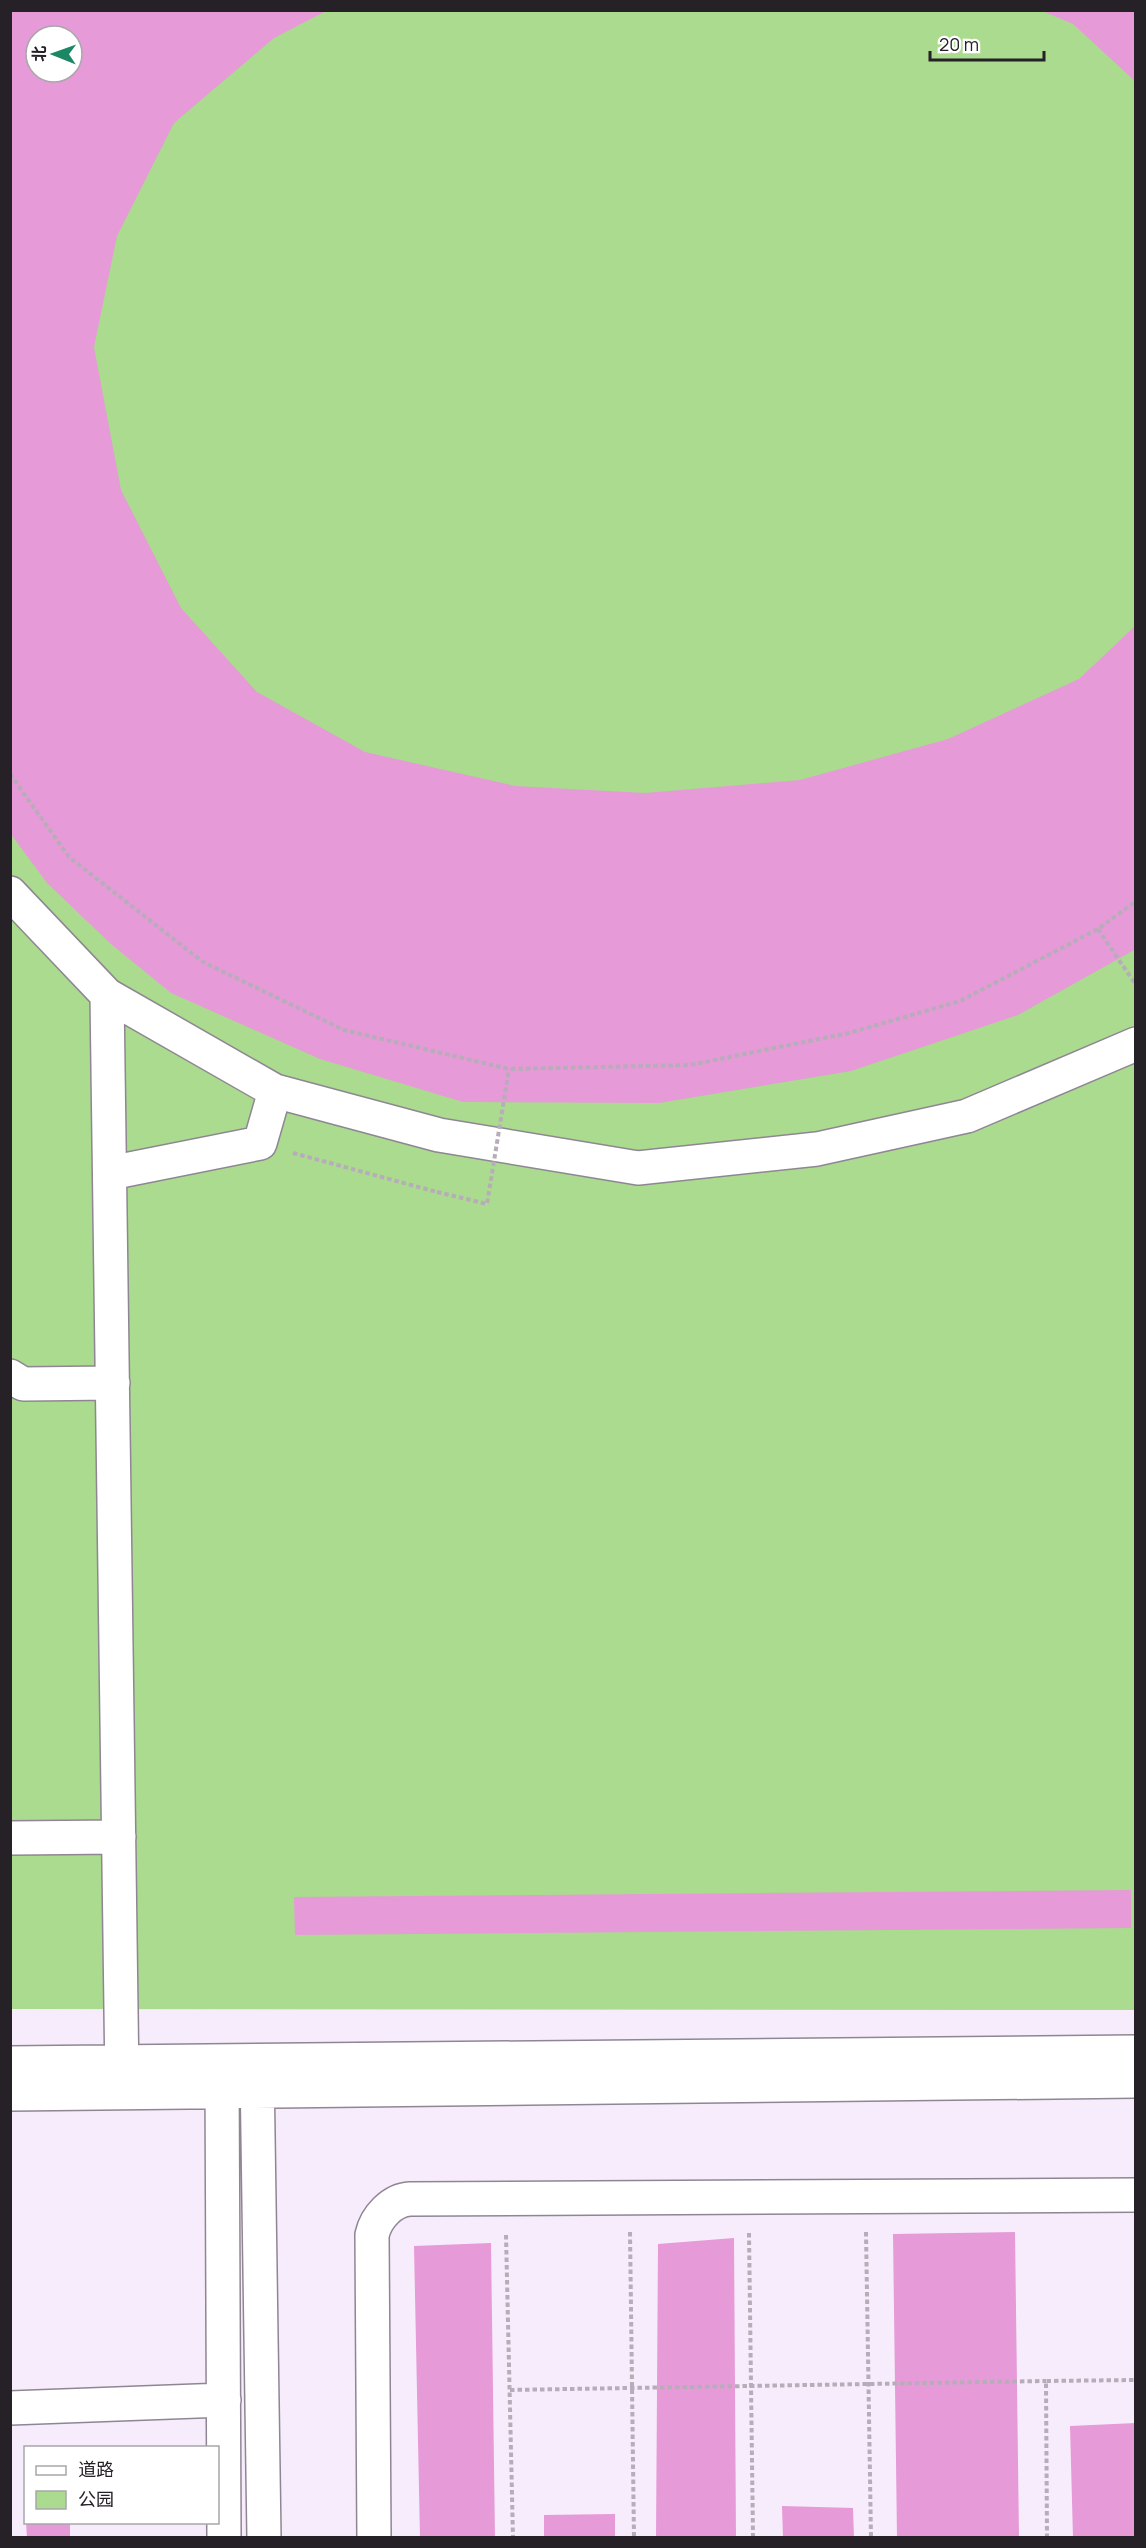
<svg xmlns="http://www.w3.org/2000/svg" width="1146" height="2548" font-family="Manrope,'Noto Sans SC',sans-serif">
  <rect width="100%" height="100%" fill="#f7ecfb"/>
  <path fill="#aadb8e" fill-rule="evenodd" d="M11 11H1135V2010L11 2009ZM36 36H72V72H36Z"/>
  <path fill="#e69ad8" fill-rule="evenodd" d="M10 10H328L274 38 174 123 117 236 94 347 121 490 181 608 257 692 365 752 515 786 645 793 800 780 948 739 1079 679 1136 625V949L1018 1015 851 1071 659 1103 463 1102 320 1059 171 993 111 944 47 883 10 833ZM36 36H72V72H36Z
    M1040 10H1136V82L1073 24Z
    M1131 1890V1928L295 1935 294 1897Z
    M1015 2232 1019 2538H897L893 2234Z
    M734 2238 736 2538H656L658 2244Z
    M491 2243 495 2538H420L414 2246Z
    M1136 2423V2538H1073L1070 2426Z
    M782 2506 853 2508 854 2538H783Z
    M615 2514V2538H544V2515Z
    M26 2522H70V2538H27Z"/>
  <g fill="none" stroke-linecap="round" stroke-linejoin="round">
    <defs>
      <path id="minor" d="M10 893 107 995 275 1091 439 1135 638 1168 817 1149 967 1116 1136 1044
        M107 995 122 2082
        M110 1173 260 1143 275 1091
        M10 1376 23 1384 113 1383
        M10 1838 119 1837
        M10 2063 1136 2052
        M257 2068 264 2538
        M222 2069 224 2538
        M10 2094 1136 2081
        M10 2408 224 2400
        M374 2538 372 2235C376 2217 392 2200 410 2199L1136 2195"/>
    </defs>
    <use href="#minor" stroke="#8f8693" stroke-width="36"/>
    <path stroke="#b6adb9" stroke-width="4" stroke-dasharray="4.5 3" stroke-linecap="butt" d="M10 774 69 857 203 962 344 1030 509 1069 690 1065 849 1033 960 1001 1098 929 1136 901
      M1098 929 1136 985
      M293 1153 437 1192
      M630 2232 634 2538
      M866 2232 871 2538
      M749 2233 753 2536
      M506 2235 513 2538
      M510 2390 1046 2381
      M1047 2538 1046 2381 1136 2380"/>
    <use href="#minor" stroke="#fff" stroke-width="33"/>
    <path stroke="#b6adb9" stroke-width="4" stroke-dasharray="4.5 3" stroke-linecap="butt" d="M437 1192 487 1204 509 1069"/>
  </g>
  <rect width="1146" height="2548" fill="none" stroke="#252127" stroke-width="24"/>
  <rect x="24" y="2446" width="195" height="78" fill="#ffffff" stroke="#a8a6a9" stroke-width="1.5"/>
  <rect x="36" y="2466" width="30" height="9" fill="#ffffff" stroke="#a8a6a9" stroke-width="1.5"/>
  <text x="78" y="2476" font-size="18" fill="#252127">道路</text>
  <rect x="36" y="2491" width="30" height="18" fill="#aadb8e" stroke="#a8a6a9" stroke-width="1.5"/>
  <text x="78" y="2506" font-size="18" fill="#252127">公园</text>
  <g transform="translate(54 54) rotate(271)"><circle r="28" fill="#ffffff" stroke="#a8a6a9" stroke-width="1.5"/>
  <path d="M0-4.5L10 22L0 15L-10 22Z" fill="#1c8764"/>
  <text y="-9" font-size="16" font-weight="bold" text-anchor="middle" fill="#252127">北</text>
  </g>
  <path d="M930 51v9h114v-9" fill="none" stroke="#252127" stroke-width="3"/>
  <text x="939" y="51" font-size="18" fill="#252127" stroke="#ffffff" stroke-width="4.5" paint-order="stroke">20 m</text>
</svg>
